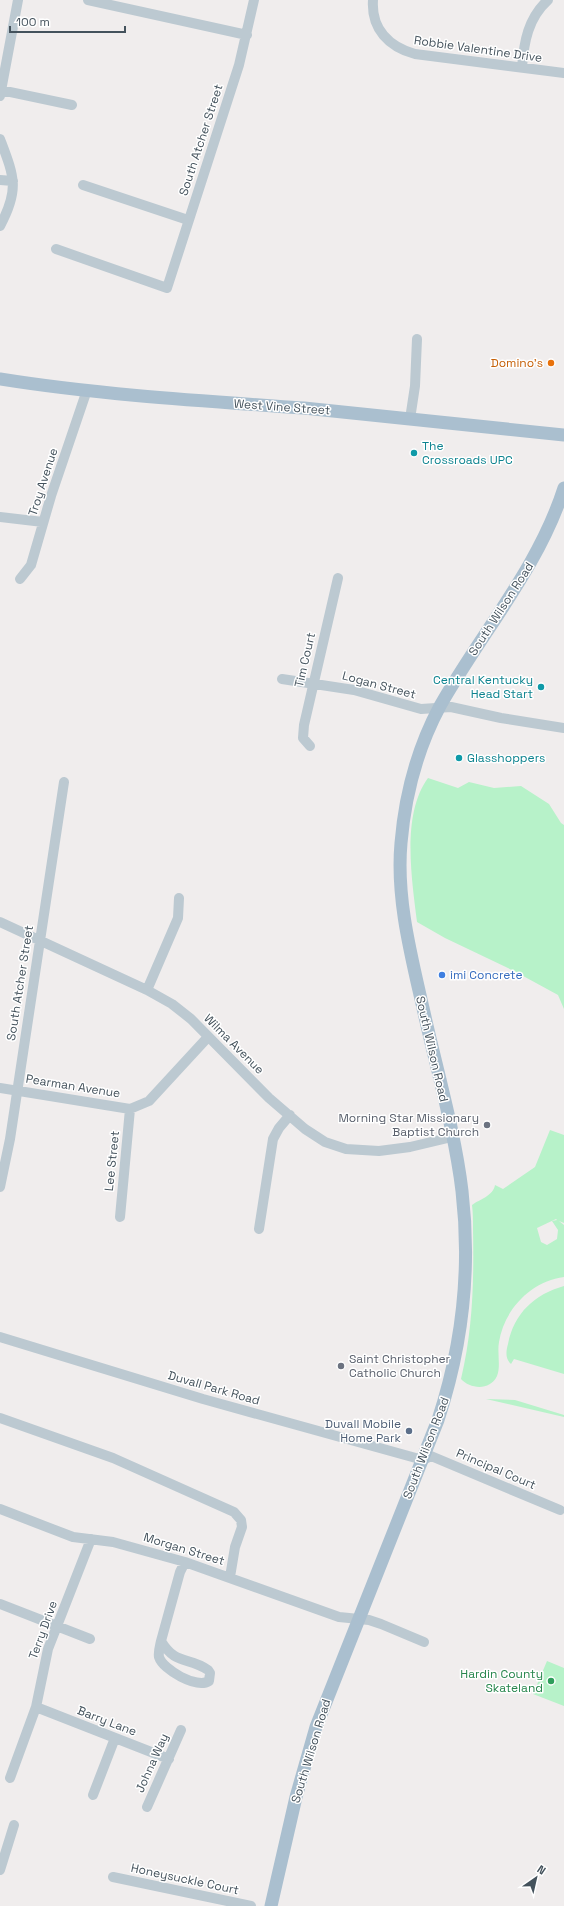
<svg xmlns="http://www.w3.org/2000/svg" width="564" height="1906" font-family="'Space Grotesk',sans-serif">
  <rect width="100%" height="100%" fill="#f0eded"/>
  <path fill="#b7f2c9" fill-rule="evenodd" d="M428 778 458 788 469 782 494 788 521 786 549 804 561 823 564 825V1009L558 995 514 971 445 938 417 922C412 880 401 815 428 778Z
    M550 1130 564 1135V1223L559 1221 564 1225V1277C531 1281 504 1310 499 1342 497 1353 501 1366 497 1376 490 1391 470 1389 461 1379 473 1329 474 1280 473 1229 473 1221 473 1213 472 1205 480 1199 493 1196 495 1185L503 1189 535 1167ZM556 1219 557 1220 552 1221 558 1230 557 1239 547 1245 541 1242 537 1228Z
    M564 1286V1374L514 1359 511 1364C505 1359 506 1351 508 1344 514 1313 535 1294 564 1286Z
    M486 1399 515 1400 564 1415V1417Z
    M547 1661 564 1668V1706L533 1694Z"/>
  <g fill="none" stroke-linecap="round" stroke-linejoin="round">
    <path stroke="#bcc9d1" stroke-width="10" d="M88 0 247 35
      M373 0C371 29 389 47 415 54L564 73
      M522 67C524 42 528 18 548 0
      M0 90 72 105
      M0 96 18 0
      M0 139C14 176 20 189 0 226
      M0 180 13 181
      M83 185 188 220
      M56 249 167 288 239 65 254 0
      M410 419 415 386 417 339
      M0 517 43 522
      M20 579 31 565 51 496 87 390
      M282 679 354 690 421 709 451 707 501 718 564 728
      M310 746 303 738 304 725 338 578
      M0 922 147 990 172 1004 191 1019 269 1098 305 1129 325 1142 346 1149 379 1151 410 1147 452 1137
      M147 990 178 918 179 898
      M0 1088 130 1109 149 1101 208 1037
      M0 1187 10 1139 64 782
      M120 1217 130 1109
      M259 1229 273 1139 279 1128 290 1115
      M0 1337 203 1399 423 1460 431 1456 560 1510
      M0 1418 113 1458 234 1512 241 1520 242 1527 235 1547 230 1577
      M0 1509 73 1537 113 1542 185 1562 339 1617 369 1620 381 1624 424 1642
      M0 1604 90 1639
      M161 1641C176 1666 188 1656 208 1670L210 1673 209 1681C197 1689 163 1670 159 1657 158 1652 160 1646 161 1641Z
      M161 1641 180 1572 185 1562
      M36 1707 169 1759
      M10 1778 36 1707 48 1649 91 1539
      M93 1795 115 1738
      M147 1807 181 1730
      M0 1870 14 1825
      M113 1877 251 1906"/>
    <path stroke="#aabfcf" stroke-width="13" d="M0 379C100 395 203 401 304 408L564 435
      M271 1906 296 1797 316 1727 438 1420C462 1347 471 1268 462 1191 455 1132 436 1067 423 1008 411 955 396 898 401 843 405 795 417 749 440 706 481 633 538 569 564 488"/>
  </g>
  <circle fill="#e8710a" stroke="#fff" stroke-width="1.5" cx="551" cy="363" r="4"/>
  <g fill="#0f9aa8" stroke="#fff" stroke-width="1.5">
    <circle cx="414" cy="453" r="4"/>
    <circle cx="541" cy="687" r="4"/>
    <circle cx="459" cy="758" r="4"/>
  </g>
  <circle fill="#3f7fe0" stroke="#fff" stroke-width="1.5" cx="442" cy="975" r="4"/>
  <g fill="#6b7280" stroke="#fff" stroke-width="1.5">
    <circle cx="487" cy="1125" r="4"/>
    <circle cx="341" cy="1366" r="4"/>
  </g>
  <circle fill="#5c6f8a" stroke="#fff" stroke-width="1.5" cx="409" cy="1431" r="4"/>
  <circle fill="#2e9e5b" stroke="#fff" stroke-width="1.5" cx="551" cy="1681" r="4"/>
  <g text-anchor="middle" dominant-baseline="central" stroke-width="3" stroke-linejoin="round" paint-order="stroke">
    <g font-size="12" fill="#44525c" stroke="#fff">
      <text transform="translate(478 49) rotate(8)">Robbie Valentine Drive</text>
      <text transform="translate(201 140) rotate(-72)">South Atcher Street</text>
      <text transform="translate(282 407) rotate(4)">West Vine Street</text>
      <text transform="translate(43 482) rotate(-72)">Troy Avenue</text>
      <text transform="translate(501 609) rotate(-57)">South Wilson Road</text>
      <text transform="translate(305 660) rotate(-77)">Tim Court</text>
      <text transform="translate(379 685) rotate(15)">Logan Street</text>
      <text transform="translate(20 983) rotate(-81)">South Atcher Street</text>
      <text transform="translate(234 1044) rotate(45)">Wilma Avenue</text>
      <text transform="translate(432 1049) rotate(77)">South Wilson Road</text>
      <text transform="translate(73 1086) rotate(9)">Pearman Avenue</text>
      <text transform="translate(112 1161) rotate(-84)">Lee Street</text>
      <text transform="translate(214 1388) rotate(16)">Duvall Park Road</text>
      <text transform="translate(426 1448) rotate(-69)">South Wilson Road</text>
      <text transform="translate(496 1469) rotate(23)">Principal Court</text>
      <text transform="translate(184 1549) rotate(17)">Morgan Street</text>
      <text transform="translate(43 1630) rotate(-70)">Terry Drive</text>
      <text transform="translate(107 1721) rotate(21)">Barry Lane</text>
      <text transform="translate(311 1751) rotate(-73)">South Wilson Road</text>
      <text transform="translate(152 1763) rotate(-66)">Johna Way</text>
      <text transform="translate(185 1879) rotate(12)">Honeysuckle Court</text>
    </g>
    <g font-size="12" fill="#c56008" stroke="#fff" text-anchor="end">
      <text x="543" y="363">Domino's</text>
    </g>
    <g font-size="12" fill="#0d838f" stroke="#fff" text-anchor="start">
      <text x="422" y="446">The<tspan x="422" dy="14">Crossroads UPC</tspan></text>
      <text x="533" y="680" text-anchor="end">Central Kentucky<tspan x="533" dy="14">Head Start</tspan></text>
      <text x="467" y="758">Glasshoppers</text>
    </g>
    <g font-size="12" fill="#366cbe" stroke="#fff" text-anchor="start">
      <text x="450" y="975">imi Concrete</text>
    </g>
    <g font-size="12" fill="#5b616d" stroke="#fff" text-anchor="end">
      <text x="479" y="1118">Morning Star Missionary<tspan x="479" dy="14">Baptist Church</tspan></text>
      <text x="349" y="1359" text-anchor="start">Saint Christopher<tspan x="349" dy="14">Catholic Church</tspan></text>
    </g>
    <g font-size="12" fill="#4e5e75" stroke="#fff" text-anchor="end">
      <text x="401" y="1424">Duvall Mobile<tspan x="401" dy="14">Home Park</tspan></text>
    </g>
    <g font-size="12" fill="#27864d" stroke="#fff" text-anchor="end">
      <text x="543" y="1674">Hardin County<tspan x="543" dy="14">Skateland</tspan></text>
    </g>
  </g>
  <g transform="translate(536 1878) rotate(34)" stroke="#ffffff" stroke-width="3" paint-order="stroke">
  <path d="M0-3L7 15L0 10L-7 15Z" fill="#44525c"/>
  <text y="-6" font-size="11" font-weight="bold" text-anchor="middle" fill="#44525c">N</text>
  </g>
  <path d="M10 26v6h115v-6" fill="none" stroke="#44525c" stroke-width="2"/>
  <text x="16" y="26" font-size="12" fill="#44525c" stroke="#ffffff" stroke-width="3" paint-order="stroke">100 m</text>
</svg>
